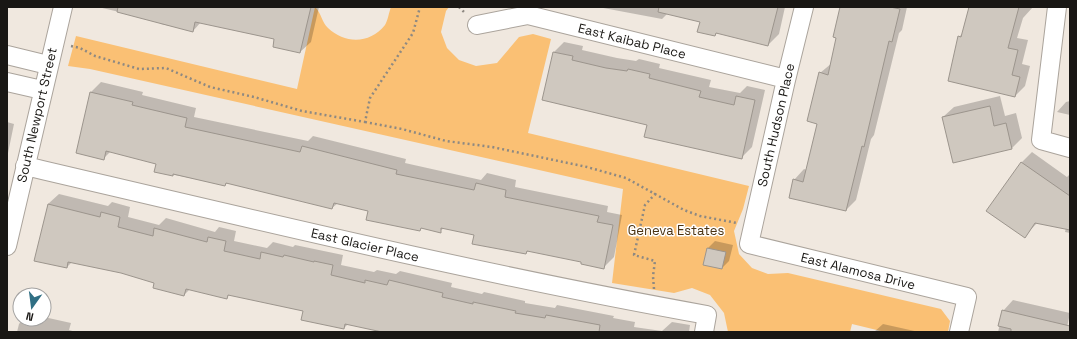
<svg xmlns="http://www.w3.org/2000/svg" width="1077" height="339" font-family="'Space Grotesk',sans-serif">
  <rect width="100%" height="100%" fill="#f0e8df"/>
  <path fill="#fac074" d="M315 7C321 12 322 23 328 28 345 44 370 44 385 25 388 20 389 12 391 7H449L446 11 441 32 447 48 459 60 476 66 497 63 519 37 533 34 551 39 528 133 749 186 743 209 734 231 739 254 752 268 768 274 788 273 941 309 950 321 948 332H885L852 324 850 332H728L724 313 710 295 692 288 674 293 612 283 623 189 90 69 68 66 76 36 297 89Z"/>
  <path fill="#0003" d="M98 7H319L311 42 300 52 276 38 201 22 193 31 161 24 162 22Z
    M598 7H785L779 34 768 45 718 32 714 35 701 21 668 13 662 19Z
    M841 7H907L902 30 899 33 874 135 871 139 856 200 846 210 794 180 804 169 807 170 818 123 820 73 832 63 838 38Z
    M970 7H1033L1023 18 1017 38 1028 40 1022 64 1030 66 1025 86 1015 96 959 37 963 33Z
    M564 42 583 46 582 50 617 58 636 61 639 59 660 64 659 68 711 80 709 87 740 93 747 86 765 90 752 147 741 158 649 124 543 99 554 52Z
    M101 82 143 92 142 95 196 108 194 117 308 141 313 136 406 159 405 163 481 180 487 173 516 180 515 187 608 206 607 212 622 215 614 257 604 267 583 261 529 250 526 253 476 235 444 228 440 231 422 228 420 229 369 210 338 203 332 208 227 183 225 185 155 171 157 163 111 151 104 158 91 92Z
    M1000 96 1005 116 1016 113 1022 138 1012 148 943 117 954 107Z
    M1070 101V115L1057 112 1066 102Z
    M7 122 14 124 7 158Z
    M1032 152 1067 177 1070 174V233L1065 232 1066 228 1037 223 1024 237 1021 163Z
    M59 194 108 206 112 202 130 207 128 217 159 225 166 218 215 232 219 227 236 231 234 241 267 248 273 242 293 247 295 245 343 255 341 265 374 272 377 270 396 274 400 271 452 283 451 287 482 294 484 292 525 301V303L555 308 557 305 614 316 613 318 635 322 634 327 662 331 672 322 690 325 689 332H388L349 323 344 328 304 311 230 294 226 298 190 289 184 295 155 282 121 272 72 262 67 267 36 260 48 204Z
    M715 241 733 245 729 261 722 268 704 264 708 248Z
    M1013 300 1070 313 1066 332H998L1003 311Z
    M44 317 71 323 69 330 76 332H17L19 324 23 319H44Z
    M883 324 919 332H874Z"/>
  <path fill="#cfc8bf" stroke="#9c958d" d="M118 7H311L300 53 273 47 274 39 195 22 193 32 117 12Z
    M659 7H778L768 46 716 33 715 36 697 32 700 22 658 12Z
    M840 7H890L900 9 892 42 889 41 864 147 862 146 846 211 789 198 793 179 803 182 817 124 807 121 819 72 828 75 836 38 833 37Z
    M969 7H1019L1008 48 1018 50 1012 75 1020 77 1015 97 948 81 958 36 961 37Z
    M553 52 573 56 572 60 606 68 627 71 628 69 650 74 649 78 701 91 699 97 734 105 736 96 755 100 742 159 644 137 647 125 542 100Z
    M90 92 133 102 132 105 187 118 185 127 300 152 302 146 397 170 396 174 474 190 476 183 506 190 505 197 599 216 597 222 613 225 604 269 581 264V262L527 251 526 254 472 244 474 235 441 228V233L421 228 420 231 366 220 368 211 334 203 332 209 226 183 225 186 173 174V176L154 172 156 164 106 151 104 160 76 153Z
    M990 106 994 126 1006 123 1012 149 953 163 942 117Z
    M1021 162 1070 196V230L1035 223 1025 238 986 211Z
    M48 204 100 217 101 212 120 217 118 227 153 236 154 228 207 242 208 237 226 241 224 251 260 259 261 252 283 257 284 255 314 262V261L333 265 331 275 365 283V280L387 285 389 280 443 293 442 297 473 304V302L516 311 515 313 545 318 546 315 600 325 599 332H382L345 324 344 329 301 320 303 311 228 295 227 299 186 289 184 296 153 288 154 283 121 273 68 262 67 268 34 261Z
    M707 248 726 252 722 269 703 265Z
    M1002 310 1070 326V332H1011V329L998 326Z"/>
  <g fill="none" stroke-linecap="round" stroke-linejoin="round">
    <defs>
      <path id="minor" d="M804 7 786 80 749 244 967 297 959 332
        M1057 7 1041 140 1070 148
        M477 25 528 15 786 79
        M7 55 48 65
        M7 82 42 90
        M25 166C252 219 478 274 707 315L704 332
        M7 246 63 7"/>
    </defs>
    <use href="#minor" stroke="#aba49c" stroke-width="20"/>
    <path stroke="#8e8982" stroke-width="2.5" stroke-dasharray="2 3" stroke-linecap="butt" d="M459 7 465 13
      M71 46 80 48 95 56 139 69 166 68 210 87 254 97 302 111 365 122 370 98 413 33 420 7
      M365 122 402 129 446 141 492 147 587 167 626 178 684 210 700 216 737 223
      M654 289 653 276 655 261 634 255 645 205 656 193"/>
    <use href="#minor" stroke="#fff" stroke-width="18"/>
  </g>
  <g text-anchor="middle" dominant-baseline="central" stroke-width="3" stroke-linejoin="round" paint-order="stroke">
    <g font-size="13" fill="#191714" stroke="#fff">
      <text transform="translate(632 41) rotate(14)">East Kaibab Place</text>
      <text transform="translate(37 115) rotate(-77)">South Newport Street</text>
      <text transform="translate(776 125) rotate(-77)">South Hudson Place</text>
      <text transform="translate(365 245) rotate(13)">East Glacier Place</text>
      <text transform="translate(858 271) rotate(14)">East Alamosa Drive</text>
    </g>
    <g font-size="13" fill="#4b3311" stroke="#fff">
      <text x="676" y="230">Geneva Estates</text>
    </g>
  </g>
  <rect width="1077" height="339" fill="none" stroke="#191714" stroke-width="16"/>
  <g transform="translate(32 307) rotate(194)"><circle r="19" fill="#ffffff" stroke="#a3a2a1"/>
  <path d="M0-3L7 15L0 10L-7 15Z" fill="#306f84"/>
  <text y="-6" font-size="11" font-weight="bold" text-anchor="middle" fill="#191714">N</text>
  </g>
</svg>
